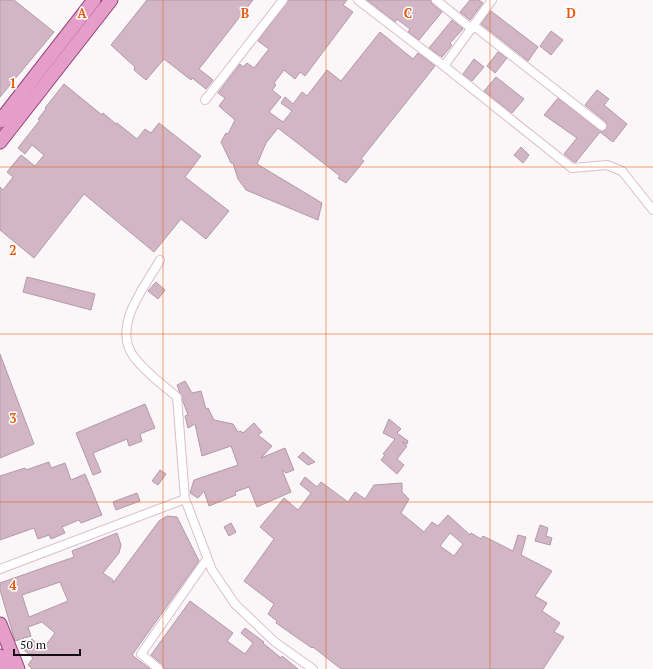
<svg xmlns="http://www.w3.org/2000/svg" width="653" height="669" font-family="'PT Serif',serif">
  <rect width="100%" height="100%" fill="#fbf6f8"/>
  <path fill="#d2b6c5" stroke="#b399a7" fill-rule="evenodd" d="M0 0H14L54 32 0 97Z
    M147 0H253L199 69 213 80 206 89 192 78 191 80 164 59 146 80 134 70 135 67 111 45Z
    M288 0H347L343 5 353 12 305 76 300 72 295 79 284 70 274 83 276 85 272 90 281 97 269 112 283 122 292 111 281 103 285 97 293 104 302 92 307 96 327 70 341 81 380 32 413 59 418 53 435 66 361 159 364 161 346 183 338 178 340 176 278 128 266 143 257 164 322 203 318 220 246 190 238 179 233 163H231L221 142 226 133 228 134 235 120 219 106 225 98 218 93 240 64 243 67 247 63 254 68 269 49 258 41Z
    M367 0H431L432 4 442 12 419 40 408 32 410 29 397 19 395 22Z
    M470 0H479L483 3 470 20 460 12Z
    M491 11 538 47 528 61 481 24Z
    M452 20 463 29 450 43 452 45 442 57 429 48Z
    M551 31 563 40 551 55 540 46Z
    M498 52 507 58 495 73 487 66Z
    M474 59 484 67 472 81 463 74Z
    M496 77 524 99 512 113 484 91Z
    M64 84 102 115 103 113 116 124 117 123 137 139 145 129 151 133 159 123 201 156 185 177 229 211 206 239 181 219 154 252 84 194 34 258 0 230V187L3 190 13 177 7 172 21 155 35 166 44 155 32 145 25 154 18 148 40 120 38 119 46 109 45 108Z
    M597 90 609 99 604 105 627 124 613 142 600 132 576 162H574L564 154 577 138 544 115 558 98 599 130 604 131 607 126 606 122 585 105Z
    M521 147 529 155 523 163 514 155Z
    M27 277 95 294 91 310 23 292Z
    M156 282 165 290 158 299 148 291Z
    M0 354 34 444 0 458Z
    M185 381 192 393 201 391 206 409 208 408 214 420 233 424 238 432 241 431 243 433 254 423 262 432 258 435 272 446 261 458 285 448 294 470 286 473 282 470 291 492 257 507 249 487 235 492 236 495 209 506 204 491 198 498 190 493 194 480 238 465 231 446 202 456 195 424 188 428 185 416 188 415 177 385Z
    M145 404 155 428 140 434 142 441 129 446 127 439 93 453 101 472 93 475 76 433Z
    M389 419 401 429 397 433 408 441 407 444 402 442 407 446 397 459 404 465 397 474 381 460 385 455 383 454 395 439 383 433Z
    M303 452 315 462 308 465 298 457Z
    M49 462 51 468 65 463 71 480 85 474 102 515 81 523 79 520 62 527 65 533 51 539 49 535 38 539 34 528 0 540V476L25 468 26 470Z
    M160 470 166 474 158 485 152 481Z
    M305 477 317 487 321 482 348 502 355 492 365 499 374 485 402 483V492L409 499 401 513 424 532 432 522 438 526 448 515 470 535 471 533 481 539 483 536 513 551 518 535 526 537 521 555 552 571 535 596 547 603 542 611 560 623 554 632 564 637 543 669H341L313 647 312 648 276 623 277 621 268 614 274 604 244 581 274 539 260 527 284 498 298 510 311 493 300 484ZM450 533 463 544 454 556 440 546Z
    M137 493 140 501 116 510 113 502Z
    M167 516 177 517 199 561 132 655 150 669H32L28 665 33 658 23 649 32 639 43 649 55 633 42 622 28 627 31 636 15 641 0 590V583L74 557 72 551 117 533 121 545 119 553 103 573 113 580V583L159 521ZM60 582 68 601 29 617 22 595Z
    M231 523 236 532 229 536 224 527Z
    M540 525 548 528 546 536 552 538 550 545 535 541Z
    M190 601 233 633 227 641 245 654 253 643 241 633 245 628 264 642 263 643 281 658 282 656 298 669H164L163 665 151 655Z"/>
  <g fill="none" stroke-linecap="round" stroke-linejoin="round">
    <defs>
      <path id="minor" d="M358 0 444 66
        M436 0 472 29
        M492 0 444 66 572 168 607 165 622 171 653 210
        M474 26 602 126
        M205 100 283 0
        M160 260C145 287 111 326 134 357 145 372 163 385 177 397L185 499 212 570 235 604 275 642 313 669
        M0 569 185 499
        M159 669 141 654 207 559"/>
      <path id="primary" d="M0 121 94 0
        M0 142 111 0
        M0 624 18 669
        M0 656 6 669"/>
    </defs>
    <use href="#minor" stroke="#d9becd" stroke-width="10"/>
    <use href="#primary" stroke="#924273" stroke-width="15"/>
    <use href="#minor" stroke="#fff" stroke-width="8"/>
    <use href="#primary" stroke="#e59eca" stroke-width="13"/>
  </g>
  <path fill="none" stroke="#e8590c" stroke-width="1" stroke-opacity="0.55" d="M163 0V669M326 0V669M490 0V669M0 167H653M0 334H653M0 502H653"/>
  <g font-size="13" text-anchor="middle" font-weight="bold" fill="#e8590c" stroke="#fff" stroke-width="3" stroke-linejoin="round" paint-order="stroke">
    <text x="82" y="18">A</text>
    <text x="245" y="18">B</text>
    <text x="408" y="18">C</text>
    <text x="571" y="18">D</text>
    <text x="13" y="88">1</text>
    <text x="13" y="255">2</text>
    <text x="13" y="423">3</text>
    <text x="13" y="590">4</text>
  </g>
  <path d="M14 649v6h66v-6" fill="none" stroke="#160d12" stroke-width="2"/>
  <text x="20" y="649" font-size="12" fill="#160d12" stroke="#ffffff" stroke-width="3" paint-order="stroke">50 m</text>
</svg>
